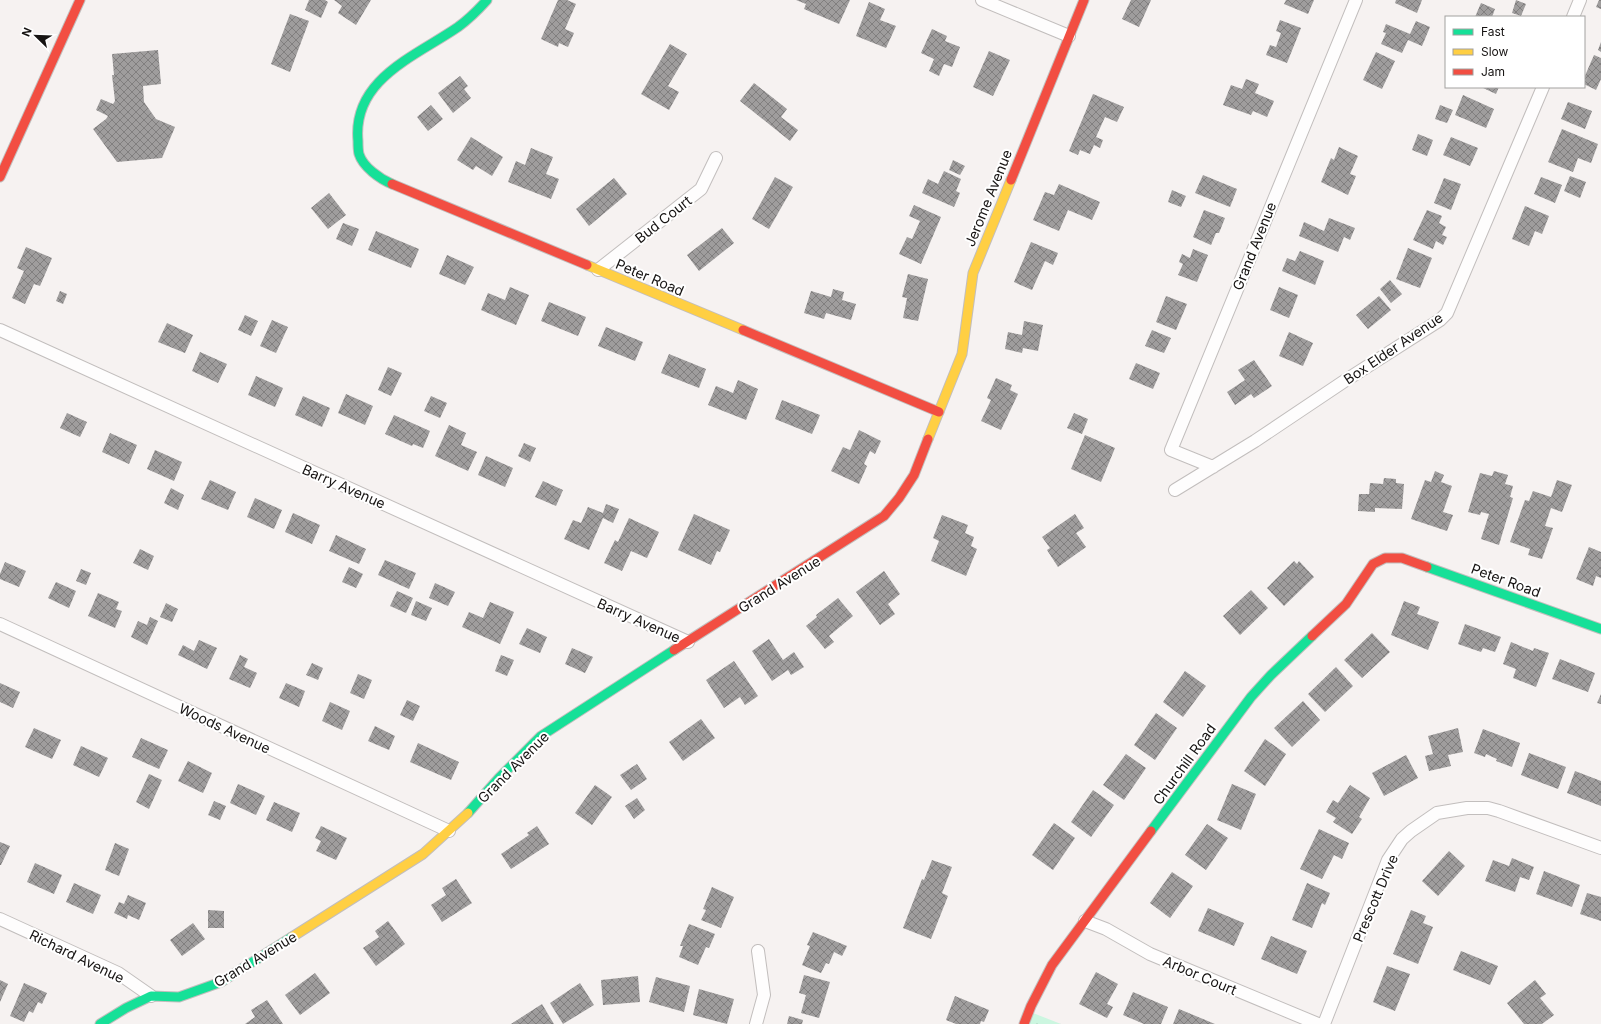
<svg xmlns="http://www.w3.org/2000/svg" width="1601" height="1024" font-family="Inter,sans-serif">
  <defs>
    <pattern id="grass-tufts" width="24" height="20" patternUnits="userSpaceOnUse"><rect width="24" height="20" fill="#ccf6e0"/><path d="M3 7l-1-3M5 7V3M7 7l1-3M15 17l-1-3M17 17v-4M19 17l1-3" fill="none" stroke="#aed2bf"/></pattern>
    <pattern id="building-cross-hatch" width="8" height="8" patternUnits="userSpaceOnUse"><rect width="8" height="8" fill="#9f9d9d"/><path d="M0 0l8 8M0 8l8-8" fill="none" stroke="#817f7f"/></pattern>
  </defs>
  <rect width="100%" height="100%" fill="#f6f2f1"/>
  <path fill="url(#grass-tufts)" d="M1033 1013 1061 1024H1029Z"/>
  <path fill="url(#building-cross-hatch)" d="M309 0H325L328 2 321 18 305 10Z
    M334 0H371L356 25 338 13 342 6Z
    M558 0H567L576 4 565 29 574 33 568 47 559 43 558 47 541 39Z
    M796 0H850L839 24 804 9 806 4Z
    M1131 0H1151L1139 27 1122 19Z
    M1286 0H1314L1308 14 1284 4Z
    M1396 0H1422L1417 13 1395 3Z
    M1516 0 1526 4 1521 16 1512 13Z
    M1599 0H1601V9L1596 7Z
    M869 2 885 9 880 20 896 26 886 48 856 36Z
    M1481 3 1495 9 1492 17H1475Z
    M290 14 309 21 290 72 271 64Z
    M1280 20 1301 28 1287 63 1266 55 1270 45 1276 47 1281 33 1276 31Z
    M1416 21 1430 27 1422 46 1408 40 1402 53 1381 44 1386 33 1383 32 1386 24 1410 34Z
    M932 29 947 36 945 41 960 47 952 67 944 64 939 76 929 71 934 59 921 53Z
    M1601 42V52L1598 50Z
    M670 44 687 54 668 86 679 92 669 110 641 94Z
    M158 50 161 84 143 86 144 102 156 119 175 127 162 158 117 162 93 129 106 119 108 116 96 110 101 99 113 104 115 101 112 75H114L112 54Z
    M989 51 1010 60 993 96 973 87Z
    M1376 52 1395 61 1382 89 1363 80Z
    M1594 55 1601 58V79L1596 90 1584 84V78Z
    M460 76 468 86 464 89 471 98 453 113 438 93Z
    M1246 79 1259 84 1255 93 1274 101 1267 117 1253 111 1251 115 1223 105 1231 85 1242 89Z
    M754 83 787 109 781 117 798 130 790 141 740 101Z
    M1481 87H1499L1496 94Z
    M1093 94 1124 107 1117 122 1105 117 1096 137 1103 140 1100 148 1094 145 1090 154 1080 150 1078 155 1069 151Z
    M1463 95 1494 109 1486 128 1455 115Z
    M1568 102 1592 111 1585 129 1561 119Z
    M431 105 443 119 428 131 417 117Z
    M1440 105 1453 110 1447 123 1435 119Z
    M1562 129 1598 144 1591 163 1578 158 1573 172 1548 162Z
    M1418 134 1433 140 1427 156 1412 150Z
    M471 137 503 157 492 176 476 166 473 170 457 160Z
    M1451 137 1478 148 1470 166 1443 155Z
    M1339 147 1358 156 1350 174 1356 176 1348 195 1321 182 1331 158 1334 160Z
    M531 148 553 157 546 174 559 179 551 199 508 182 516 161 525 165Z
    M953 160 965 166 960 175 949 170Z
    M944 171 961 179 956 191 960 193 954 207 922 193 928 179 938 184Z
    M1203 175 1237 189 1230 207 1195 193Z
    M1570 176 1586 182 1580 198 1564 191Z
    M775 177 793 187 769 229 752 219Z
    M1541 177 1562 185 1555 203 1534 194Z
    M614 178 627 194 589 226 576 209Z
    M1444 178 1461 184 1451 210 1434 203Z
    M1059 184 1100 202 1092 220 1068 210 1059 231 1033 220 1045 192 1054 195Z
    M1172 190 1186 196 1181 207 1168 202Z
    M329 193 346 215 328 229 311 208Z
    M914 205 941 217 921 264 899 254 907 237 912 239 920 221 909 216Z
    M1525 206 1549 216 1542 234 1535 231 1529 246 1512 239Z
    M1204 210 1225 218 1219 233H1216L1211 245 1193 237Z
    M1427 210 1442 216 1439 223 1446 227 1442 235 1447 237 1443 245 1436 241 1433 249 1413 240Z
    M1329 218 1355 228 1350 240 1344 237 1338 252 1299 236 1304 222 1324 231Z
    M343 223 359 229 352 246 336 239Z
    M722 228 734 243 699 271 687 255Z
    M376 231 419 249 411 268 368 250Z
    M1031 242 1058 253 1053 265 1045 261 1032 290 1014 282Z
    M26 247 52 258 40 286 34 284 25 304 12 298 24 271 17 268Z
    M1408 248 1432 258 1420 288 1396 279Z
    M1193 249 1208 255 1197 282 1178 275 1183 264 1179 262 1182 254 1190 258Z
    M1300 251 1324 261 1315 285 1282 271 1287 258 1295 261Z
    M447 255 474 267 465 285 439 274Z
    M908 274 928 279 918 321 903 318 907 298 902 297Z
    M1390 280 1402 294 1391 303 1380 289Z
    M510 287 529 295 516 325 481 310 488 293 505 300Z
    M1279 287 1298 295 1289 318 1270 310Z
    M833 289 844 292 842 300 856 304 851 320 826 313 824 319 804 313 811 291 831 297Z
    M60 291 67 294 63 304 56 301Z
    M1166 296 1187 304 1176 330 1156 322Z
    M1379 296 1391 310 1368 329 1356 315Z
    M549 302 586 317 578 336 541 321Z
    M245 315 258 321 251 336 238 330Z
    M272 320 288 327 276 353 260 346Z
    M1024 321 1043 325 1038 351 1023 348 1022 353 1005 349 1008 332 1022 335Z
    M167 323 193 335 185 353 158 342Z
    M606 327 643 342 635 361 598 346Z
    M1152 330 1171 338 1164 353 1145 346Z
    M1289 332 1313 343 1303 366 1279 356Z
    M200 352 227 364 218 383 192 371Z
    M669 354 706 369 699 388 661 373Z
    M1254 360 1272 386 1254 398 1251 394 1235 405 1227 392 1245 380 1238 370Z
    M1136 363 1160 373 1153 389 1129 379Z
    M388 367 402 373 391 396 378 390Z
    M256 376 283 388 275 407 248 395Z
    M996 378 1012 385 1010 390 1018 394 1001 430 981 421 991 400 987 398Z
    M738 380 758 389 746 420 708 405 716 386 733 393Z
    M346 394 373 406 365 425 338 413Z
    M303 396 330 408 322 427 295 415Z
    M431 396 447 403 440 418 424 411Z
    M782 400 820 415 812 434 775 419Z
    M67 413 87 422 80 437 60 428Z
    M1074 413 1088 419 1082 434 1067 428Z
    M394 415 430 431 423 448 413 444 412 446 385 434Z
    M449 425 466 433 461 445 477 452 468 471 435 456Z
    M859 430 881 441 875 454 870 451 864 464 867 466 859 484 831 471 843 447 850 450Z
    M110 433 137 445 129 464 102 452Z
    M1085 435 1115 448 1101 482 1071 469Z
    M524 443 536 448 530 462 518 456Z
    M155 450 182 462 174 481 147 469Z
    M486 456 513 468 505 487 478 475Z
    M1435 471 1444 475 1441 482 1452 486 1443 512 1453 515 1447 531 1411 519 1425 480 1431 482Z
    M1494 471 1508 475 1505 484 1513 486 1510 497 1513 498 1499 545 1481 539 1489 514 1481 512 1480 515 1468 512 1480 473 1492 476Z
    M1384 478 1396 479V483L1404 484 1402 509 1375 508V512L1358 511 1359 494H1369L1370 483 1383 484Z
    M210 480 236 492 228 510 201 499Z
    M1557 480 1572 485 1562 512 1551 508 1545 526 1553 528 1542 559 1528 555 1530 549 1510 542 1525 500 1529 501 1533 491 1551 497Z
    M543 481 563 490 556 506 535 497Z
    M171 488 184 495 178 510 164 503Z
    M255 498 282 510 274 529 247 517Z
    M606 504 619 509 613 523 603 518 589 550 564 539 573 520 581 523 588 507 603 513Z
    M293 513 320 525 312 544 285 532Z
    M694 514 730 530 720 552 717 551 711 565 678 550Z
    M1075 514 1084 528 1076 533 1086 547 1058 567 1047 550 1050 548 1042 537Z
    M942 515 968 525 965 533 974 537 971 546 977 549 966 576 931 561 939 541 933 538Z
    M629 518 659 532 647 558 631 551 622 571 604 563 615 540 618 542Z
    M336 535 366 549 359 564 329 551Z
    M1589 547 1601 552V578L1596 576 1593 586 1576 579Z
    M140 549 154 556 148 570 133 563Z
    M385 560 416 573 409 589 378 575Z
    M1294 561 1297 564 1299 561 1314 577 1284 606 1267 588Z
    M5 562 26 571 19 587 0 579V574Z
    M349 567 363 574 356 588 342 582Z
    M81 569 91 573 86 585 76 581Z
    M884 571 900 594 888 604 895 614 880 625 856 592Z
    M56 582 76 591 69 608 48 598Z
    M435 583 455 592 448 606 429 598Z
    M1251 590 1268 608 1240 635 1223 616Z
    M397 591 413 598 406 613 390 606Z
    M98 593 119 602 116 609 122 611 115 628 88 616Z
    M838 598 853 616 829 636 834 642 825 649 806 626 817 617 816 615Z
    M416 601 432 608 426 621 411 615Z
    M1404 601 1420 607 1417 614 1439 622 1428 650 1391 635Z
    M490 602 514 612 500 644 462 627 469 612 483 618Z
    M166 603 178 609 172 622 160 617Z
    M150 617 158 621 147 645 131 637 138 621 147 625Z
    M1465 624 1501 637 1495 652 1483 648 1481 652 1458 644Z
    M527 628 547 637 540 653 519 644Z
    M1372 633 1390 652 1362 678 1344 660Z
    M769 639 783 660 794 652 804 667 791 675 788 670 772 681 752 651Z
    M199 640 217 648 207 669 178 655 183 645 194 651Z
    M1511 642 1533 651 1534 648 1549 653 1536 687 1513 678 1516 669 1503 664Z
    M572 648 593 657 585 673 565 664Z
    M240 655 248 659 244 667 257 673 250 688 229 679Z
    M501 655 514 660 507 676 495 671Z
    M1560 659 1595 673 1588 692 1552 679Z
    M734 661 758 696 745 705 740 697 724 708 706 680Z
    M312 663 323 668 318 680 306 675Z
    M1336 667 1353 686 1325 712 1308 694Z
    M1185 671 1206 686 1183 717 1163 702Z
    M358 674 372 680 364 699 350 693Z
    M0 683 20 692 13 708 0 702Z
    M286 683 305 691 299 707 279 698Z
    M1601 694V704L1597 703Z
    M407 700 420 706 413 721 400 715Z
    M1303 701 1320 720 1292 747 1274 728Z
    M330 702 350 711 342 730 322 721Z
    M1156 713 1177 728 1155 760 1134 745Z
    M701 719 715 738 683 761 669 742Z
    M375 726 395 736 389 750 368 741Z
    M34 728 61 740 52 759 25 747Z
    M1458 728 1463 752 1448 755 1451 766 1429 771 1425 756 1433 754 1428 736Z
    M1483 729 1520 743 1512 767 1496 761 1497 759 1486 754 1485 757 1474 753Z
    M141 738 168 750 159 769 132 757Z
    M1265 739 1286 754 1265 786 1244 771Z
    M418 743 459 762 451 780 410 762Z
    M81 746 108 758 99 777 73 765Z
    M1529 753 1566 767 1558 789 1521 775Z
    M1126 754 1146 768 1124 800 1103 785Z
    M1406 755 1418 778 1384 796 1372 773Z
    M188 761 212 773 203 793 178 781Z
    M637 764 647 779 631 790 620 775Z
    M1575 771 1601 781V806L1567 793Z
    M149 774 162 780 149 809 136 802Z
    M238 784 265 796 256 815 230 803Z
    M1232 784 1256 794 1241 830 1217 820Z
    M595 785 612 797 592 825 575 813Z
    M1350 785 1370 798 1359 817 1362 819 1352 834 1333 822 1336 818 1326 812 1333 800 1338 803Z
    M1093 790 1114 805 1091 837 1071 822Z
    M637 798 645 810 634 819 625 806Z
    M214 801 226 806 220 820 208 815Z
    M274 802 300 813 292 832 266 820Z
    M1054 823 1075 838 1053 870 1032 855Z
    M1207 824 1228 838 1206 870 1185 855Z
    M321 826 347 838 336 860 316 851 321 841 315 838Z
    M537 826 549 844 511 869 501 854 529 835 527 833Z
    M1319 829 1349 843 1342 859 1334 855 1322 879 1300 869Z
    M0 842 10 846 1 865H0Z
    M115 843 129 849 119 876 105 870Z
    M1449 851 1465 866 1438 896 1422 881Z
    M1512 858 1534 867 1529 880 1520 877 1515 892 1485 881 1493 860 1509 866Z
    M932 860 952 867 942 893 948 896 931 939 903 928 922 879 924 880Z
    M35 863 62 875 54 894 27 882Z
    M1544 871 1580 885 1572 907 1536 894Z
    M1172 872 1193 886 1170 918 1150 903Z
    M456 879 472 903 442 922 431 905 446 895 442 888Z
    M74 883 101 895 93 914 66 902Z
    M1307 883 1330 893 1325 905 1322 903 1312 928 1292 920Z
    M712 887 734 897 721 928 701 920 706 910 703 909Z
    M1587 893 1601 897V921L1580 914Z
    M128 895 146 903 139 920 128 915 127 919 114 913 119 902 124 904Z
    M1208 908 1244 923 1234 946 1198 931Z
    M208 910 224 911V928H208Z
    M1411 910 1426 916 1423 923 1433 927 1418 964 1393 954Z
    M388 921 405 944 376 966 363 948 379 937 375 931Z
    M193 923 205 939 182 956 170 940Z
    M689 924 715 934 709 948 706 947 698 965 679 957 683 946H680Z
    M813 932 847 946 842 956 834 952 829 964 826 963 821 973 802 965 810 946 807 945Z
    M1271 936 1307 951 1297 974 1261 959Z
    M1461 951 1498 966 1490 985 1453 970Z
    M1387 966 1410 974 1395 1011 1373 1002Z
    M1096 972 1118 984 1107 1004 1113 1007 1107 1018 1079 1004Z
    M315 973 330 993 300 1015 285 995Z
    M804 975 830 982 819 1018 801 1013 806 995 799 993Z
    M638 976 640 1002 603 1005 601 980Z
    M656 977 690 986 684 1012 649 1002Z
    M0 980 8 984 0 1002Z
    M1535 980 1546 994 1540 998 1554 1015 1542 1024H1524L1507 1003Z
    M24 983 47 993 42 1004 38 1002 33 1013 29 1011 24 1022 10 1016Z
    M580 983 594 1005 563 1024 550 1003Z
    M699 989 734 999 727 1024 693 1015Z
    M1133 992 1168 1007 1161 1024H1144L1123 1015Z
    M955 996 989 1010 984 1022 981 1021 980 1024H956L946 1020Z
    M267 1000 283 1024H245L255 1017 251 1010Z
    M542 1004 554 1024H511Z
    M1179 1009 1215 1024H1173Z
    M789 1016 803 1020 802 1024H787Z"/>
  <g fill="none" stroke-linecap="round" stroke-linejoin="round">
    <defs>
      <path id="street" d="M982 0 1069 36
        M1573 17 1580 0
        M598 270 701 189 716 158
        M0 330 688 642
        M1213 467 1171 450 1356 0
        M1175 490 1255 441 1343 382 1440 320 1447 313 1543 87
        M0 624 449 831
        M0 919 118 973 151 996
        M1085 921 1106 929 1150 954 1318 1024
        M756 1024 764 995 758 951
        M1324 1024 1388 860 1402 839 1411 831 1437 813 1467 808H1488L1499 811 1601 848"/>
      <path id="fast" d="M392 184C380 179 363 167 359 154 358 150 358 145 358 141 352 79 416 56 458 27 469 19 478 10 487 0
        M1427 567 1601 629
        M468 813 499 778 541 736 674 650
        M1151 831 1251 697 1271 675 1312 636
        M100 1024 126 1008 151 996 179 997 221 982 292 937"/>
      <path id="slow" d="M587 265 743 330
        M928 439 962 354 973 273 1011 180
        M292 937 423 854 468 813"/>
      <path id="jam" d="M0 177 80 0
        M1011 180 1084 0
        M392 184 587 265
        M743 330 939 412
        M1312 636 1346 604 1373 564 1385 558H1402L1427 567
        M674 650 884 516 899 498 914 475 928 439
        M1024 1024 1031 1006 1052 965 1151 831"/>
    </defs>
    <use href="#street" stroke="#c2bebd" stroke-width="14"/>
    <use href="#fast" stroke="#c2bebd" stroke-width="11"/>
    <use href="#slow" stroke="#c2bebd" stroke-width="11"/>
    <use href="#jam" stroke="#c2bebd" stroke-width="11"/>
    <use href="#street" stroke="#fefdfd" stroke-width="12"/>
    <use href="#fast" stroke="#16e098" stroke-width="9"/>
    <use href="#slow" stroke="#ffcf43" stroke-width="9"/>
    <use href="#jam" stroke="#f24e42" stroke-width="9"/>
  </g>
  <g text-anchor="middle" dominant-baseline="central" stroke-width="4" stroke-linejoin="round" paint-order="stroke">
    <g font-size="14" fill="#161312" stroke="#fff">
      <text transform="translate(988 198) rotate(-68)">Jerome Avenue</text>
      <text transform="translate(663 219) rotate(-38)">Bud Court</text>
      <text transform="translate(1254 246) rotate(-68)">Grand Avenue</text>
      <text transform="translate(650 277) rotate(23)">Peter Road</text>
      <text transform="translate(1393 348) rotate(-34)">Box Elder Avenue</text>
      <text transform="translate(344 486) rotate(24)">Barry Avenue</text>
      <text transform="translate(1506 580) rotate(20)">Peter Road</text>
      <text transform="translate(779 584) rotate(-32)">Grand Avenue</text>
      <text transform="translate(639 620) rotate(24)">Barry Avenue</text>
      <text transform="translate(225 728) rotate(25)">Woods Avenue</text>
      <text transform="translate(1184 764) rotate(-54)">Churchill Road</text>
      <text transform="translate(513 767) rotate(-45)">Grand Avenue</text>
      <text transform="translate(1375 898) rotate(-67)">Prescott Drive</text>
      <text transform="translate(77 956) rotate(26)">Richard Avenue</text>
      <text transform="translate(255 959) rotate(-31)">Grand Avenue</text>
      <text transform="translate(1200 975) rotate(23)">Arbor Court</text>
    </g>
  </g>
  <rect x="1445" y="16" width="140" height="72" fill="#ffffff" stroke="#a2a1a0"/>
  <rect x="1453" y="29" width="20" height="6" fill="#16e098" stroke="#a2a1a0"/>
  <text x="1481" y="36" font-size="12" fill="#161312">Fast</text>
  <rect x="1453" y="49" width="20" height="6" fill="#ffcf43" stroke="#a2a1a0"/>
  <text x="1481" y="56" font-size="12" fill="#161312">Slow</text>
  <rect x="1453" y="69" width="20" height="6" fill="#f24e42" stroke="#a2a1a0"/>
  <text x="1481" y="76" font-size="12" fill="#161312">Jam</text>
  <g transform="translate(36 36) rotate(293)" stroke="#ffffff" stroke-width="3" paint-order="stroke">
  <path d="M0-3L7 15L0 10L-7 15Z" fill="#161312"/>
  <text y="-6" font-size="11" font-weight="bold" text-anchor="middle" fill="#161312">N</text>
  </g>
</svg>
